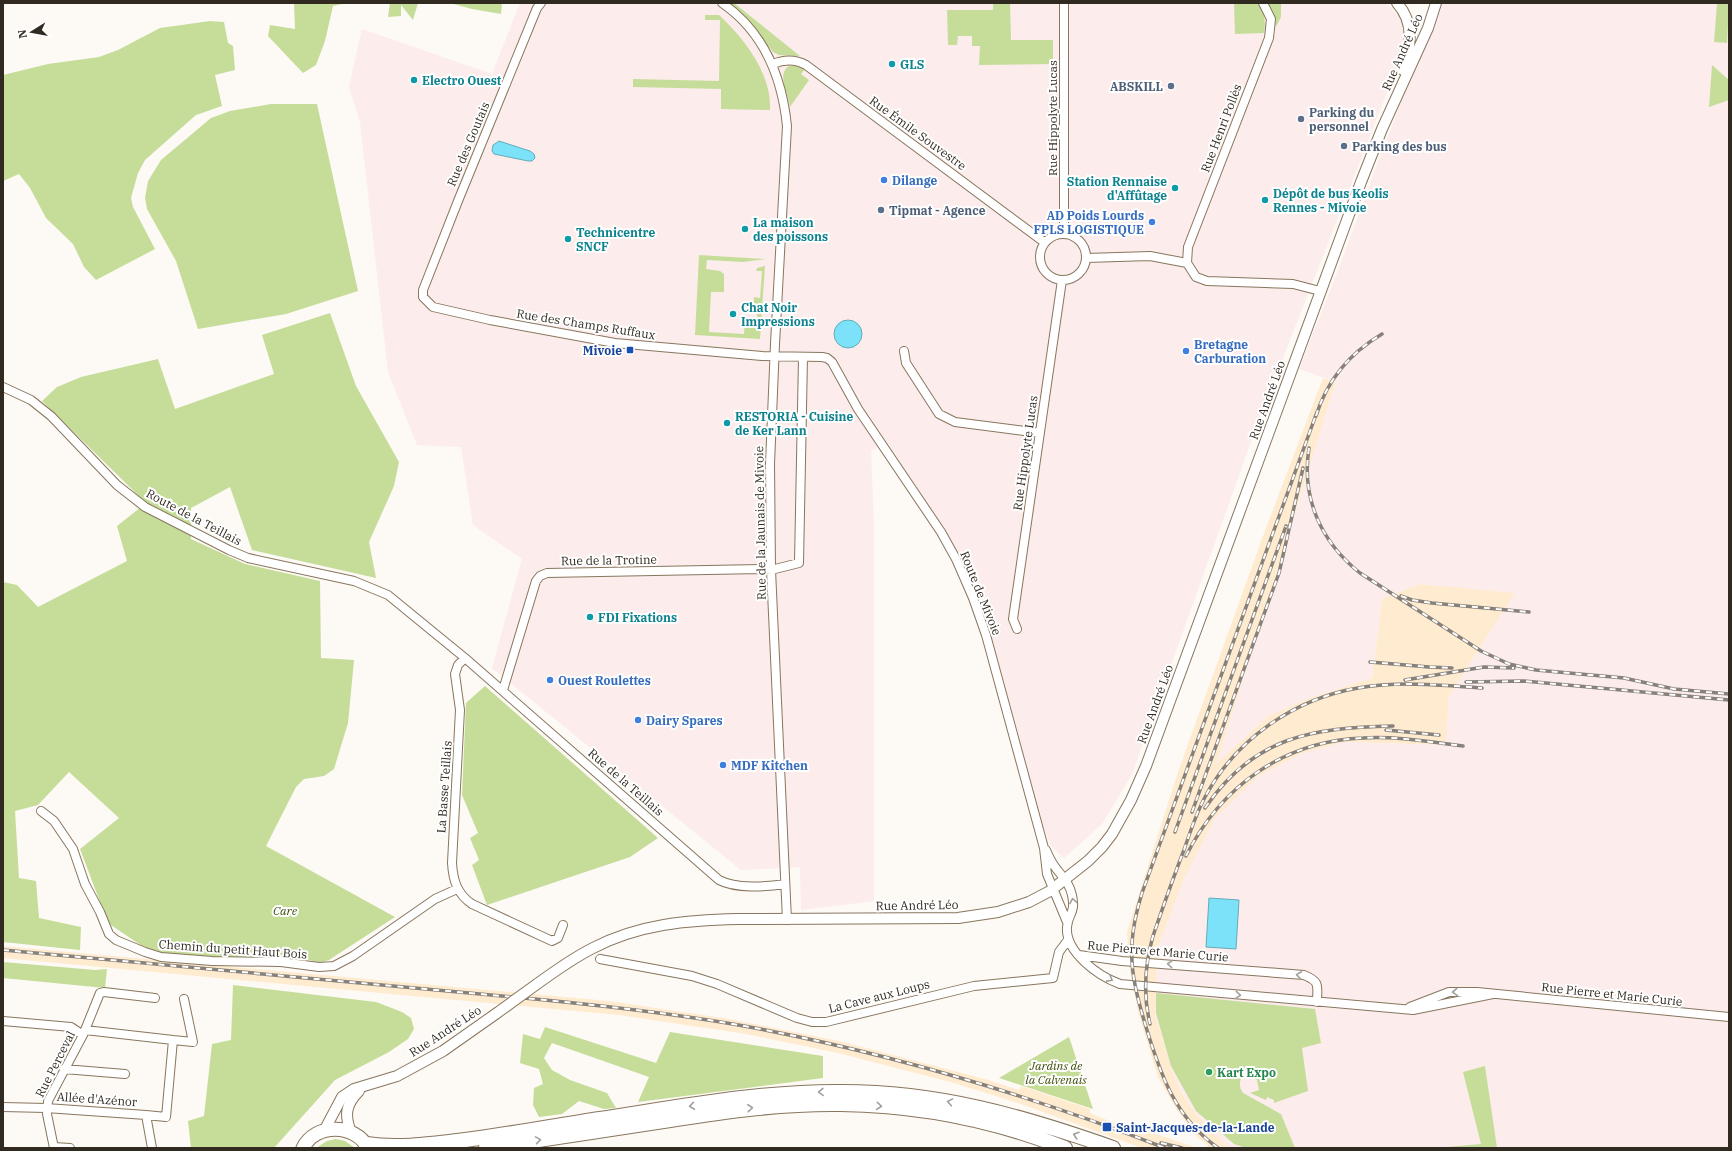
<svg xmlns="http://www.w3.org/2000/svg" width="1732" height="1151" font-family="'IBM Plex Serif',serif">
  <rect width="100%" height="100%" fill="#fdf9f4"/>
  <path fill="#ffebd0" d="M1323 378 1336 382 1217 763 1268 716 1309 698 1372 678 1382 599 1419 584 1516 592 1449 696 1446 745 1344 742 1301 754 1257 777 1171 1068 1181 1092 1196 1114 1227 1146 1233 1148H1207L1208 1145 1198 1138 1176 1109 1158 1077 1139 1015 1130 971 1127 932 1178 772 1263 536Z
    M3 946 609 1001 729 1019 839 1041 985 1079 1019 1090 1021 1086 1090 1109V1113L1133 1131 1139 1128 1197 1148H1142L1018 1103 954 1083 838 1053 746 1034 619 1015 3 958Z"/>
  <path fill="#fceceb" d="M520 3H1385L1390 6 1400 18 1405 33 1399 62 1261 414 1132 774 1102 824 1064 858 1051 846 1020 767 1004 708 970 600 953 560 878 447 871 451 874 525V901L801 910 800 867 741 870 492 668 522 559 473 525 461 447 417 445 388 372 360 122 349 87 362 29 492 74Z
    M1440 3H1729V1148H1233L1227 1146 1196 1114 1181 1092 1171 1068 1155 1015 1157 949 1185 876 1215 818 1257 777 1301 754 1344 742 1446 745 1449 696 1515 593 1419 584 1382 599 1372 678 1309 698 1268 716 1217 763 1336 382 1299 369 1339 268 1381 154Z"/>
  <path fill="#c6dd9a" d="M294 3H346L333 6 325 41 316 65 303 73 268 36 270 25 295 29Z
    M390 3H418L413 20 401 5V16L388 17Z
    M450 3H502L501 14 472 9Z
    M728 3H734L800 56 779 55 773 52 753 26Z
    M993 3H1010L1011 40H1053V64L979 65 980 46H972V36H958L957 45H948L947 10H993Z
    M1234 3H1257C1265 13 1266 22 1264 33L1235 34Z
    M1268 3H1281V17L1276 27 1272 10Z
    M1717 3H1729L1727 43 1714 42Z
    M705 15H719C744 38 772 74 770 110L721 109V89L633 87V79L719 81 720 20H705Z
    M210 21 224 22 228 43 233 46 235 70 215 75 222 106 196 115 145 160 138 173 131 198 133 207 155 249 96 280 84 267 73 244 46 218 30 188 19 174 3 181V75L48 64 99 57 118 50 160 28Z
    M1712 65 1729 80V100L1709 107Z
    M789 66H800L805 69 801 74 809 80 790 107C789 95 776 74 789 66Z
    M271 104H317L358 291 286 314 198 329 176 261 147 209 145 198 148 181 161 160 211 118 230 111Z
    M699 255 765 259 743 262 707 260 706 269 720 271 724 274V292H711L709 332 744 334 745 319 757 320V308H753L754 297 760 298 762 271H756L757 268 765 266 760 339 695 335Z
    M330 313 356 386 399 462 394 486 369 542 376 578 252 550 230 487 191 508V539L245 564 320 581 321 658 354 660 348 723 334 769 324 776 304 779 296 787 266 846 395 917 329 960 319 963 300 957H206L163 953 142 946 108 923 80 849 119 818 69 772 38 805 15 811 19 878 36 881 39 918 81 927 80 950 3 942V582L17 585 38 607 127 561 117 526 146 503 42 401 57 387 81 377 158 359 175 409 274 374 262 335Z
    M485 686 658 838 630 857 487 905 472 865 479 860 470 838 478 833 462 795 466 703Z
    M3 962 95 970 107 969 105 988 3 978Z
    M233 985 376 1002 402 1012 411 1018 414 1029 408 1039 389 1052 335 1080 274 1148H191L188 1121 204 1116 212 1044 231 1040Z
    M1156 993 1315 1009 1321 1043 1302 1048 1308 1091 1274 1103V1100L1267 1097 1266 1100 1250 1093 1259 1090 1257 1080 1250 1077 1248 1067 1245 1069C1241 1077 1237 1085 1243 1093L1281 1114 1295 1148H1246L1234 1144 1196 1111 1171 1066 1156 1013Z
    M545 1027 656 1063 670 1032 823 1056V1078L638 1102 649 1077 552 1043 544 1058 552 1070 570 1080 607 1093 616 1108 604 1109 579 1101 562 1114 539 1117 533 1105 534 1088 543 1084 539 1069 520 1063 523 1034 540 1039Z
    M1069 1037 1093 1109 999 1078Z
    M1485 1066 1497 1148H1435L1481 1144 1463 1072Z
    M336 1139 345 1141 355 1148H316L327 1141Z"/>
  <path fill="#7ce2f9" stroke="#66abb8" d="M499 141 530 151 534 154 535 158 532 161H528L494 154 492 151 493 145Z
    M834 334a14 14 0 1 1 28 0a14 14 0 1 1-28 0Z
    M1209 898 1239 900 1236 949 1206 947Z"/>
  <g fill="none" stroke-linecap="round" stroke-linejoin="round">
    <defs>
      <path id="minor" d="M541 3 537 8 458 201 423 290V297L433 307 490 320 615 343 762 356 822 357 827 358 832 362 858 409 941 532 956 559 973 598 986 635 1044 848 1047 874 1067 922
        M722 3C764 32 782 77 787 126L775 344 770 464 771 570 787 920
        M1064 3V233
        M773 64C785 59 795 59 806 65L1044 242
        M1040 257a23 23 0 1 1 46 0a23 23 0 1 1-46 0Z
        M1086 258 1150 256 1187 263 1196 277 1207 281 1293 284 1320 291
        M1187 263 1188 247 1269 38 1271 19 1263 3
        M904 351 906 363 939 414 955 422 1040 433
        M3 387 31 400 51 416 117 485 145 507 229 550 248 558 354 581 388 595 465 658 458 665 455 674 460 710 452 863C453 880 457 894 472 904L552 941 558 938 563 925
        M1017 629 1013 619 1062 280
        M465 658 719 880C736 889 766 887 785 884
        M503 690 536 581 540 576 547 573 761 569 771 570 799 563 803 357
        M41 811 54 821 73 849 85 884 100 912 109 934 116 940 145 952 161 957 212 961 281 962 319 967 334 966 353 956 435 899 457 889
        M1046 850C1048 855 1050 859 1053 864 1060 875 1069 881 1072 895 1076 914 1068 913 1067 927 1065 952 1098 976 1120 984L1413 1010 1493 994
        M1079 955 1122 961 1304 975C1321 982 1317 986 1317 1002
        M600 959 692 976 717 984 797 1018 812 1022H826L974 986 1053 978 1059 952 1068 940
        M1410 1007 1449 992H1477L1729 1017
        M3 1021 71 1027 83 1035
        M85 1030 173 1040
        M64 1069 125 1074
        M3 1107 46 1108 146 1115
        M54 1147 70 1148
        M54 1148 47 1114 48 1101 83 1035 100 993 104 992 155 998
        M152 1148 146 1115 166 1117 173 1040 193 1042 184 999"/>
      <path id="tertiary" d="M1397 3C1415 23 1411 47 1403 70
        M537 984C555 971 573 958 593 948 639 924 688 920 738 919L958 918 998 912 1029 902 1050 891 1088 861 1102 847 1112 834 1131 800 1146 766 1361 182 1382 129 1428 28 1436 3
        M324 1131 342 1097 354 1089 397 1076 443 1051 497 1013
        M351 1132C344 1115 346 1104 359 1091"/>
      <path id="primary" d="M303 1148C315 1123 355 1123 368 1148"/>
      <path id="trunk" d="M366 1144C398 1149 432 1144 465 1140 510 1134 555 1126 600 1119 679 1107 762 1091 842 1092 939 1092 1022 1116 1113 1148
        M486 1148C547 1139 609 1129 670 1120 727 1111 784 1103 841 1104 917 1105 994 1120 1065 1148"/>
    </defs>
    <use href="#minor" stroke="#88765e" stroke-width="10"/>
    <use href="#tertiary" stroke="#88765e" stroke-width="12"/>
    <use href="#primary" stroke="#88765e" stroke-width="15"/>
    <use href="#trunk" stroke="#88765e" stroke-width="16"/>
    <use href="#minor" stroke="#fff" stroke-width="8"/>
    <use href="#tertiary" stroke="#fff" stroke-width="10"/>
    <use href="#primary" stroke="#fff" stroke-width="13"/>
    <use href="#trunk" stroke="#fff" stroke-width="14"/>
    <defs>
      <path id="rail" d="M1316 416C1327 380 1350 353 1382 334
        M1309 448C1301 498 1321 542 1360 573L1481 651 1509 664 1536 670 1624 678 1674 689 1729 694
        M1401 596 1412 600 1432 603 1529 612
        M1370 662 1429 667 1452 668
        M1405 680 1484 667 1514 668
        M1466 682 1524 681 1729 700
        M1386 730 1439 735
        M1205 808C1254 736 1312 728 1393 726
        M1192 812 1279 573 1303 468
        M1175 832 1286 526
        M1186 856C1221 786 1284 741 1363 738 1396 736 1430 742 1463 746
        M3 950 545 1000C615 1007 686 1015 755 1028 896 1055 1032 1096 1165 1148
        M1150 1024C1143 995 1145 964 1153 936 1163 907 1173 878 1184 850 1190 832 1196 814 1205 797 1236 739 1294 699 1358 688 1399 681 1441 685 1482 688
        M1161 1143 1182 1148
        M1218 1148C1175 1117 1161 1076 1146 1027 1138 1000 1130 973 1132 943 1133 926 1137 909 1142 893L1317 412"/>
    </defs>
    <use href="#rail" stroke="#878179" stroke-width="3.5"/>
    <use href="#rail" stroke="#fff" stroke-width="2" stroke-dasharray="6" stroke-linecap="butt"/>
    <defs>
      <path id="tertiary-bridge" d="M497 1013 537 984"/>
    </defs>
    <use href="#tertiary-bridge" stroke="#88765e" stroke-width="12" stroke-linecap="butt"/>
    <use href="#tertiary-bridge" stroke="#fff" stroke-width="10"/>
  </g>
  <defs><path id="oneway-chevron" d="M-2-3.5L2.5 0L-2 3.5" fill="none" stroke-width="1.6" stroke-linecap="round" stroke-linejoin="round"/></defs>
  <g stroke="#a29f9b">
    <use href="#oneway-chevron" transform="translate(1073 901) rotate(-99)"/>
    <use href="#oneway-chevron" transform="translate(1170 964) rotate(-175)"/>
    <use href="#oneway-chevron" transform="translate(1299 975) rotate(-172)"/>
    <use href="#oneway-chevron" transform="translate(1110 979) rotate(29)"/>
    <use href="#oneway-chevron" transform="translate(1455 992) rotate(177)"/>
    <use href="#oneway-chevron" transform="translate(1238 995) rotate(5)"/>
    <use href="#oneway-chevron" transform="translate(821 1092) rotate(178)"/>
    <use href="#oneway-chevron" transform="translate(950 1102) rotate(-170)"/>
    <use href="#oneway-chevron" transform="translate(692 1106) rotate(172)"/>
    <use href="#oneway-chevron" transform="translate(879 1106) rotate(5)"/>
    <use href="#oneway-chevron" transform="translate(750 1108) rotate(-5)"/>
    <use href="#oneway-chevron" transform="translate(1076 1135) rotate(-162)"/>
    <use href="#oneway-chevron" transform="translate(538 1140) rotate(-9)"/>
  </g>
  <g fill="#0f9aa8" stroke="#fff" stroke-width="1.5">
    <circle cx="892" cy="64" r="4"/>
    <circle cx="414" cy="80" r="4"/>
    <circle cx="1175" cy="188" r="4"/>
    <circle cx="1265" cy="200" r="4"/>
    <circle cx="745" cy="229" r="4"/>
    <circle cx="568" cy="239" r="4"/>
    <circle cx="733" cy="314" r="4"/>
    <circle cx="727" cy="423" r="4"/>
    <circle cx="590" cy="617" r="4"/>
  </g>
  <g fill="#5c6f8a" stroke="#fff" stroke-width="1.5">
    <circle cx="1171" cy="86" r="4"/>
    <circle cx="1301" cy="119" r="4"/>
    <circle cx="1344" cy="146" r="4"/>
    <circle cx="881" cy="210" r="4"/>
  </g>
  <g fill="#3f7fe0" stroke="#fff" stroke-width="1.5">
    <circle cx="884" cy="180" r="4"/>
    <circle cx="1152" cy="222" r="4"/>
    <circle cx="1186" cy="351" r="4"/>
    <circle cx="550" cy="680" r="4"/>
    <circle cx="638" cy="720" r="4"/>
    <circle cx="723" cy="765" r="4"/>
  </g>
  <g fill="#1a4fb4" stroke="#fff" stroke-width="1.5">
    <rect x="626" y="346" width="8" height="8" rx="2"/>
    <rect x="1102" y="1122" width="10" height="10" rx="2"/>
  </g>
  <circle fill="#2e9e5b" stroke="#fff" stroke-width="1.5" cx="1209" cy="1072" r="4"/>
  <g text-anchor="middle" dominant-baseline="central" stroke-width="4" stroke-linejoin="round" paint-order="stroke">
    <g font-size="12" fill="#312a20" stroke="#fff">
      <text transform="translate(1402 52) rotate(-66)">Rue André Léo</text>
      <text transform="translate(1052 118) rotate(-90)">Rue Hippolyte Lucas</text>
      <text transform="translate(1221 128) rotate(-69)">Rue Henri Pollès</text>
      <text transform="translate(918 133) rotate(36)">Rue Émile Souvestre</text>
      <text transform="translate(468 144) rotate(-67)">Rue des Goutais</text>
      <text transform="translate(586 324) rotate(9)">Rue des Champs Ruffaux</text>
      <text transform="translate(1267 400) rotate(-70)">Rue André Léo</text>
      <text transform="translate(1025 453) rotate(-82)">Rue Hippolyte Lucas</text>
      <text transform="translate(194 517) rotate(28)">Route de la Teillais</text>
      <text transform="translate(760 523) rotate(-91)">Rue de la Jaunais de Mivoie</text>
      <text transform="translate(609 560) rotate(-1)">Rue de la Trotine</text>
      <text transform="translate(981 593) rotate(68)">Route de Mivoie</text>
      <text transform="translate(1155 704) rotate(-70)">Rue André Léo</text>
      <text transform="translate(626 782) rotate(41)">Rue de la Teillais</text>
      <text transform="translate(444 787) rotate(-86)">La Basse Teillais</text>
      <text transform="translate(917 905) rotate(-1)">Rue André Léo</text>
      <text transform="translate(233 949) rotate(4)">Chemin du petit Haut Bois</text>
      <text transform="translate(1158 951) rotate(5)">Rue Pierre et Marie Curie</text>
      <text transform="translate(1612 994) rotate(6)">Rue Pierre et Marie Curie</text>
      <text transform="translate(879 996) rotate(-14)">La Cave aux Loups</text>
      <text transform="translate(445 1031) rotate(-33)">Rue André Léo</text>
      <text transform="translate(55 1064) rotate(-63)">Rue Perceval</text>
      <text transform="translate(97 1099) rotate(4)">Allée d'Azénor</text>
    </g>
    <g font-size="12" font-weight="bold" fill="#0d838f" stroke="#fff" text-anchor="start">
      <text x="900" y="64">GLS</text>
      <text x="422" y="80">Electro Ouest</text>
      <text x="1167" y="181" text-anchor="end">Station Rennaise<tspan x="1167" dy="14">d'Affûtage</tspan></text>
      <text x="1273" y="193">Dépôt de bus Keolis<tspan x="1273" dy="14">Rennes - Mivoie</tspan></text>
      <text x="753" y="222">La maison<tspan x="753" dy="14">des poissons</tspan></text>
      <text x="576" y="232">Technicentre<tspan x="576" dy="14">SNCF</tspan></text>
      <text x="741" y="307">Chat Noir<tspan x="741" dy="14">Impressions</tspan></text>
      <text x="735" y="416">RESTORIA - Cuisine<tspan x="735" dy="14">de Ker Lann</tspan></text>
      <text x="598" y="617">FDI Fixations</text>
    </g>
    <g font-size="12" font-weight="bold" fill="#4e5e75" stroke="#fff" text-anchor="start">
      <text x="1163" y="86" text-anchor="end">ABSKILL</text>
      <text x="1309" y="112">Parking du<tspan x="1309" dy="14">personnel</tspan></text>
      <text x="1352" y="146">Parking des bus</text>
      <text x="889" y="210">Tipmat - Agence</text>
    </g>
    <g font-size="12" font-weight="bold" fill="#366cbe" stroke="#fff" text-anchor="start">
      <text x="892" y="180">Dilange</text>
      <text x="1144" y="215" text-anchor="end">AD Poids Lourds<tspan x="1144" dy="14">FPLS LOGISTIQUE</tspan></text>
      <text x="1194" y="344">Bretagne<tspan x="1194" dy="14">Carburation</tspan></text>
      <text x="558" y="680">Ouest Roulettes</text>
      <text x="646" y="720">Dairy Spares</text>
      <text x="731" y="765">MDF Kitchen</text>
    </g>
    <g font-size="12" font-weight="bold" fill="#164399" stroke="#fff" text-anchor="end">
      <text x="622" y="350">Mivoie</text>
      <text x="1116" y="1127" text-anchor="start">Saint-Jacques-de-la-Lande</text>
    </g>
    <g font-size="12" font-style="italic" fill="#3f5009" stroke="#fff">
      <text x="285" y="910">Care</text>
      <text x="1056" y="1065">Jardins de<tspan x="1056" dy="14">la Calvenais</tspan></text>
    </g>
    <g font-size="12" font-weight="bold" fill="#27864d" stroke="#fff" text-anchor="start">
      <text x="1217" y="1072">Kart Expo</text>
    </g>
  </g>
  <rect width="1732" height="1151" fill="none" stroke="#312a20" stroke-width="8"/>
  <g transform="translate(32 32) rotate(259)" stroke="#ffffff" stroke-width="3" paint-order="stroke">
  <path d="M0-3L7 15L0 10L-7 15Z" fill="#312a20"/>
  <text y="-6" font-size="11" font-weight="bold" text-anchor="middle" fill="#312a20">N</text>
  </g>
</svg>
